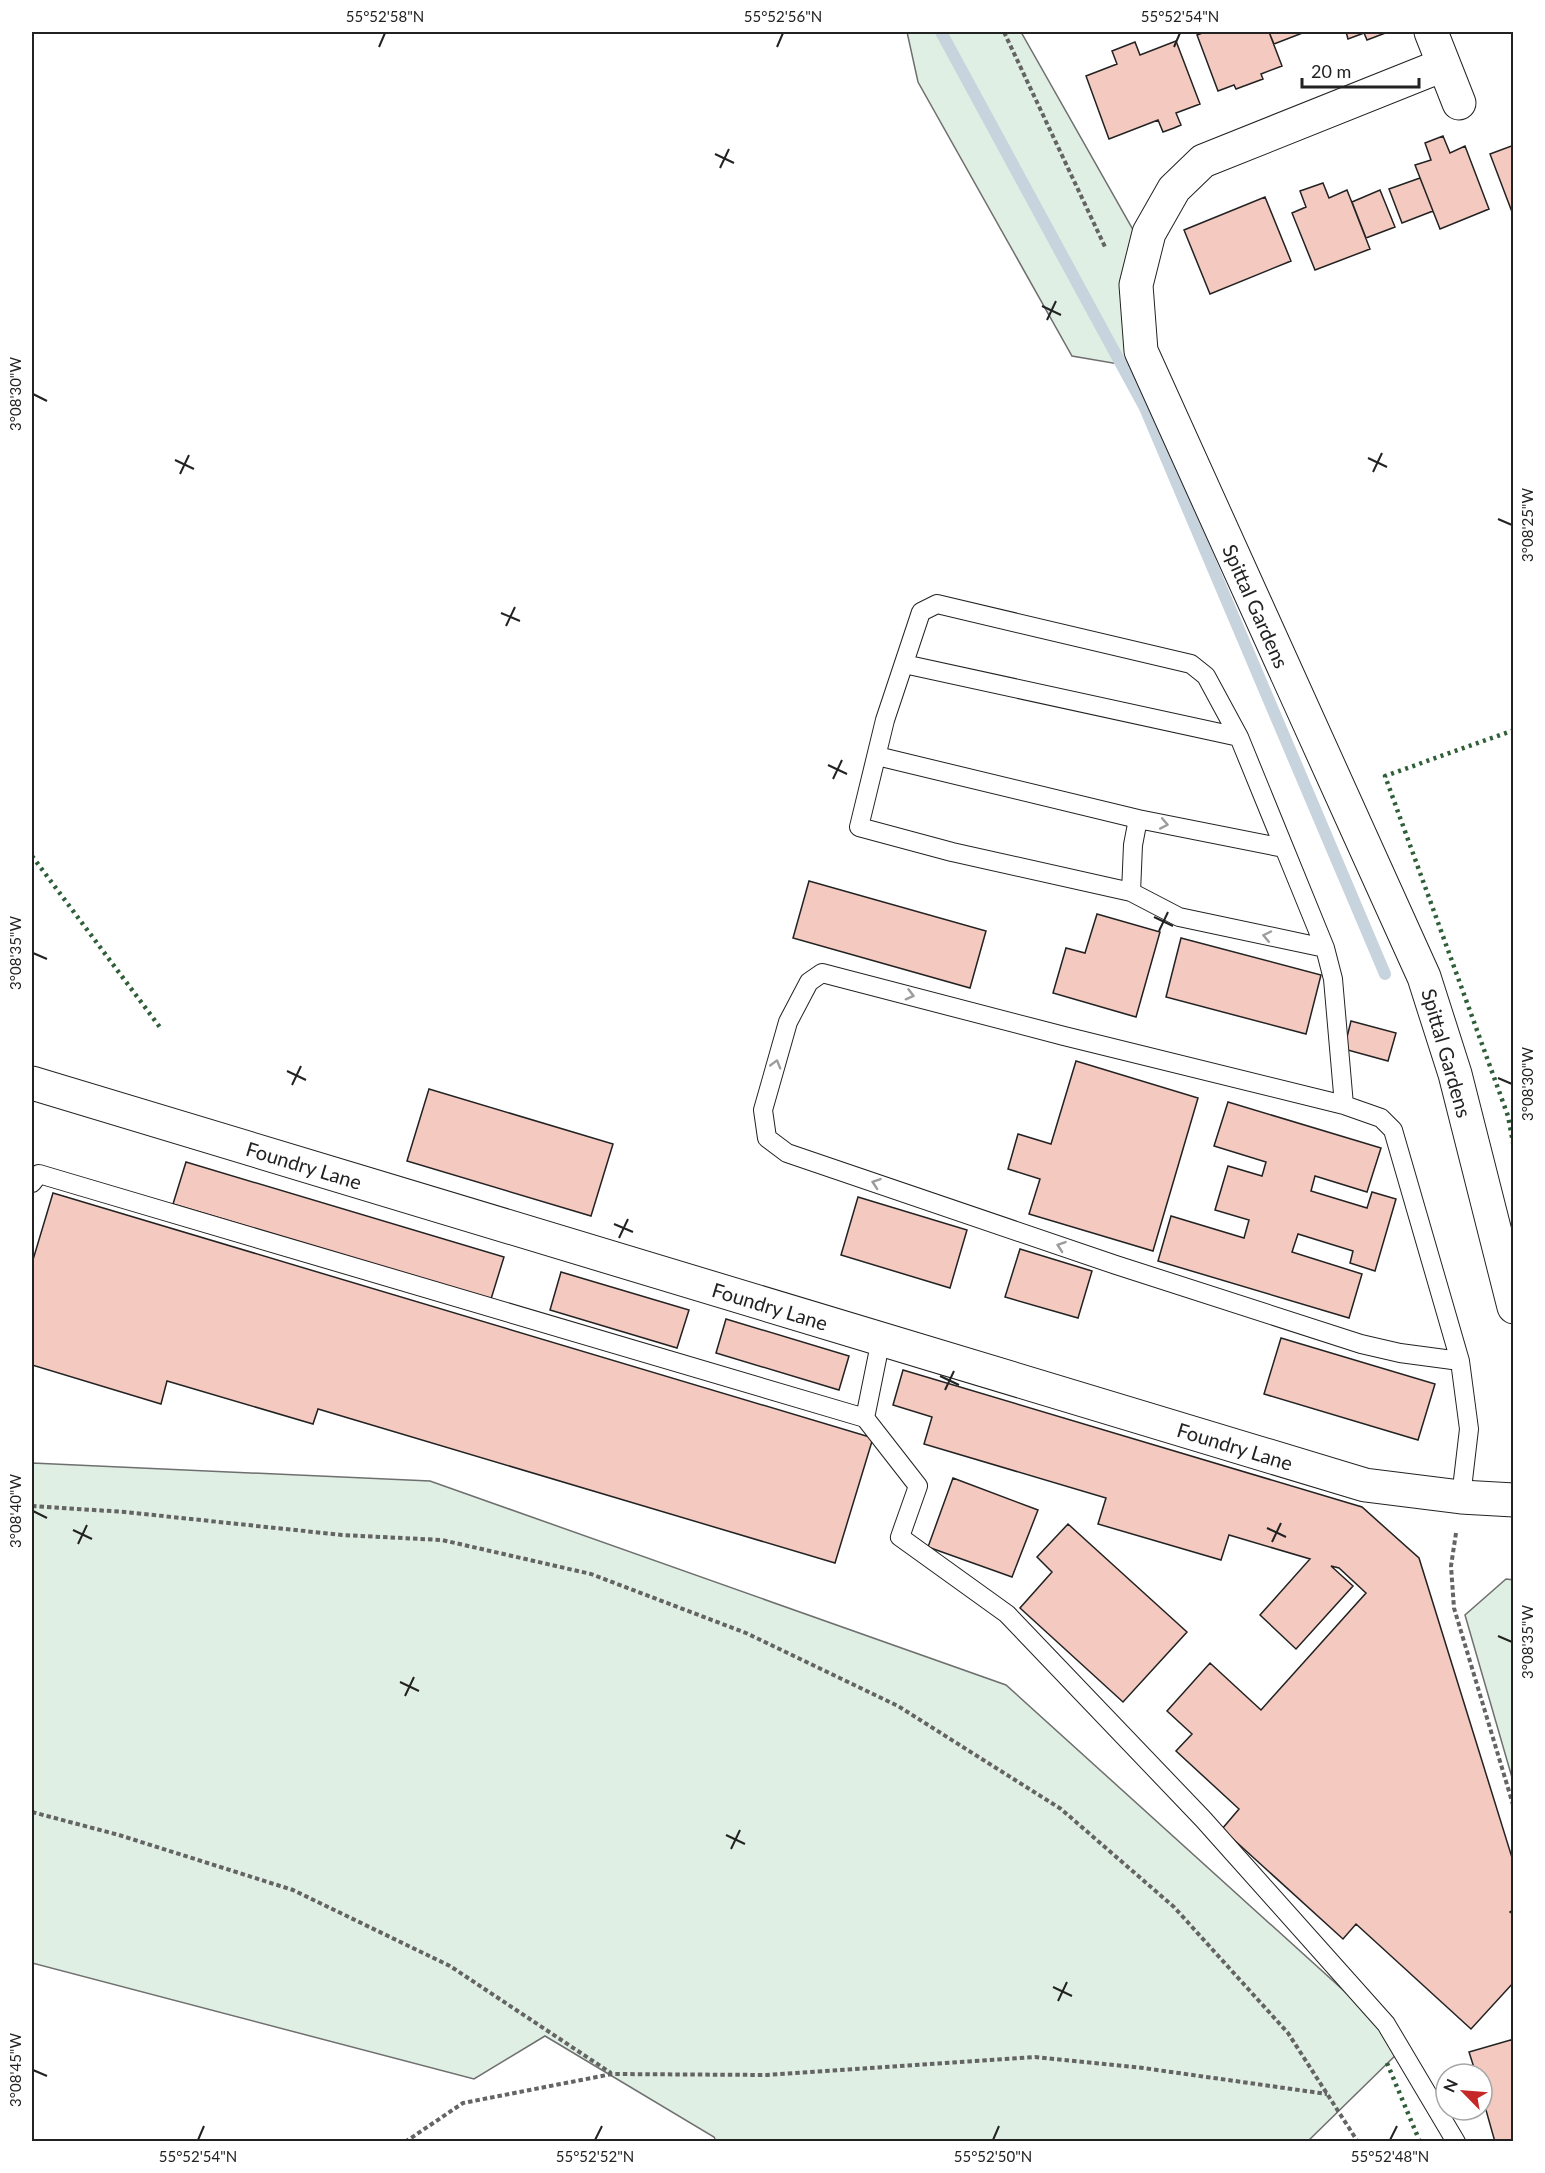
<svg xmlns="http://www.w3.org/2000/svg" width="1545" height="2173" font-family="Lato,sans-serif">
  <rect width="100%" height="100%" fill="#fff"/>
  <path fill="#e0efe3" stroke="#6f6f6f" stroke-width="1.5" d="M907 32H1021L1153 265 1130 366 1072 356 918 82Z
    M32 1463 430 1481 1006 1685 1405 2046 1308 2141H716L714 2137 545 2036 474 2079 32 1963Z
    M1506 1579 1514 1580 1513 1781 1465 1615Z"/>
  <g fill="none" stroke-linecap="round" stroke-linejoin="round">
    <path stroke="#c7d3dd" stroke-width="12" d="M941 32 1145 408 1385 974"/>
  </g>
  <path fill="#f3c9c0" stroke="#222" stroke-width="1.5" d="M1205 32H1269L1282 66 1261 74 1263 79 1236 89 1234 85 1218 91 1197 35Z
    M1269 32H1305L1274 44Z
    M1346 32H1388L1367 40 1364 33 1348 39Z
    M1176 41 1200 104 1176 113 1181 125 1174 128 1163 132 1158 120 1109 139 1086 76 1117 64 1112 51 1135 42 1140 55Z
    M1443 136 1450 153 1465 146 1489 209 1440 229 1415 165 1431 160 1425 143Z
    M1514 145V211L1512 212 1490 154Z
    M1420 178 1433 211 1402 223 1389 189Z
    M1323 183 1329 198 1347 190 1370 249 1315 270 1292 213 1306 207 1300 191Z
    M1380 190 1395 227 1366 238 1352 202Z
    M1265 197 1291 261 1210 294 1184 230Z
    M809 881 986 931 970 988 793 938Z
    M1097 914 1160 932 1136 1017 1053 993 1066 948 1085 953Z
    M1181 938 1321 975 1306 1034 1166 997Z
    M1351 1021 1396 1033 1388 1061 1344 1049Z
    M1076 1061 1198 1098 1153 1251 1029 1214 1040 1179 1008 1169 1018 1134 1051 1144Z
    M429 1089 613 1144 591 1216 407 1161Z
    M1228 1102 1381 1148 1367 1192 1315 1176 1311 1191 1367 1208 1372 1192 1396 1199 1375 1271 1350 1263 1353 1251 1298 1234 1292 1252 1362 1274 1349 1318 1158 1261 1171 1216 1244 1238 1249 1220 1215 1210 1228 1166 1262 1176 1266 1162 1214 1146Z
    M186 1162 504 1257 491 1299 173 1204Z
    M53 1193 873 1438 835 1563 318 1409 313 1424 167 1381 161 1404 32 1365V1263Z
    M858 1197 967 1230 950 1288 841 1255Z
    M1020 1249 1092 1271 1078 1318 1005 1297Z
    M561 1272 689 1310 677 1348 550 1310Z
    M726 1319 849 1356 839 1390 716 1353Z
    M1281 1338 1435 1384 1418 1440 1264 1394Z
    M903 1370 1362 1507 1419 1558 1514 1864V1909L1510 1912 1514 1915V1982L1471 2029 1356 1924 1343 1939 1222 1829 1239 1809 1176 1751 1192 1734 1167 1711 1210 1663 1261 1710 1366 1593 1339 1568 1331 1566 1353 1586 1296 1649 1260 1615 1310 1559 1229 1535 1221 1560 1098 1524 1106 1498 924 1444 932 1417 893 1405Z
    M953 1478 1038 1510 1012 1577 928 1547Z
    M1068 1524 1187 1632 1123 1702 1020 1608 1052 1572 1037 1557Z
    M1514 2039V2142H1495L1482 2096V2074H1476L1469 2052Z"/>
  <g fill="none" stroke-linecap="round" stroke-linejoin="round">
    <defs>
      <path id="service" d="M904 664 1239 737
        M877 756 1138 819
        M1131 892 1133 845 1138 819 1284 848
        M1325 948 1179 917 1131 892 952 852 859 827 885 720 921 612 937 604 1191 664 1206 676 1239 737 1325 948 1333 979 1344 1105
        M32 1183 39 1174 865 1418
        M881 1339 865 1418 918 1486 900 1537 1007 1614 1203 1819 1386 2024 1456 2142
        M1460 1361 1400 1353 1361 1344 1116 1265 787 1153 767 1138 763 1110 788 1022 809 982 822 973 1064 1036 1344 1105 1381 1118 1393 1130 1460 1361 1469 1429 1461 1497"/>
      <path id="minor" d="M1431 32 1459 103
        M1443 65 1203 161 1174 189 1149 233 1136 285 1141 351 1424 977 1455 1074 1514 1307"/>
      <path id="tertiary" d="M32 1083 1365 1485 1461 1497 1514 1500"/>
    </defs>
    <use href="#service" stroke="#222" stroke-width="20"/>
    <use href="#minor" stroke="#222" stroke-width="35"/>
    <use href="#tertiary" stroke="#222" stroke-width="35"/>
    <path stroke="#646464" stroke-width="4" stroke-dasharray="4.5 3" stroke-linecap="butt" d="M1004 32 1106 249
      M32 1506 125 1512 342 1535 442 1540 591 1574 746 1633 898 1706 1061 1809 1174 1907 1288 2033 1358 2142
      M1456 1533 1451 1566 1454 1608 1514 1808
      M32 1812 119 1835 293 1890 450 1966 611 2073
      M405 2142 463 2103 612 2074 767 2075 1035 2057 1143 2068 1327 2094"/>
    <use href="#service" stroke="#fff" stroke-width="18"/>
    <use href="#minor" stroke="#fff" stroke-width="33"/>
    <use href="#tertiary" stroke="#fff" stroke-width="33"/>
    <path stroke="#2f5e38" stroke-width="4.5" stroke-dasharray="3 4.5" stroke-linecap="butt" d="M1514 730 1385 776 1508 1116 1514 1148
      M32 856 162 1030
      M1387 2063 1420 2142"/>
  </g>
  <defs><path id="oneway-chevron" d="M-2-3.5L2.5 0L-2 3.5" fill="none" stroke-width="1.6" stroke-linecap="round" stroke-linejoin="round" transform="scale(1.5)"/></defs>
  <g stroke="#9c9c9c">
    <use href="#oneway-chevron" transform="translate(1164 824) rotate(11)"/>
    <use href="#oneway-chevron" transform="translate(1267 936) rotate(-168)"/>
    <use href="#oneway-chevron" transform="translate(910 995) rotate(15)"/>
    <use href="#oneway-chevron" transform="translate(776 1064) rotate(-74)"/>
    <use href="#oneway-chevron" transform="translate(876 1183) rotate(-161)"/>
    <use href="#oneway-chevron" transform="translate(1061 1246) rotate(-161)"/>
  </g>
  <path fill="none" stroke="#222" stroke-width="2" d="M379 47 385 33M777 47 783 33M1174 47 1180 33M715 154 734 163M720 168 729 149M1042 306 1061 315M1047 320 1056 301M33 394 47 401M1368 458 1387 467M175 460 194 469M1373 472 1382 453M180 474 189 455M1498 519 1512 525M501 613 520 621M506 626 515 607M828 765 847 774M833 779 842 760M1154 917 1173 926M1159 931 1168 912M33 953 47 959M287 1071 306 1080M1498 1078 1512 1084M292 1085 301 1066M614 1224 633 1232M619 1238 628 1219M940 1376 959 1385M945 1390 954 1371M33 1511 47 1518M1267 1528 1286 1537M73 1530 92 1539M1272 1542 1281 1523M78 1544 87 1525M1498 1636 1512 1642M400 1682 419 1691M405 1696 414 1677M726 1835 745 1844M731 1849 740 1830M1053 1987 1072 1996M1058 2001 1067 1982M33 2070 47 2076M198 2140 204 2126M595 2140 602 2126M993 2140 999 2126M1390 2140 1397 2126"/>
  <g text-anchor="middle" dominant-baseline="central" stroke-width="4.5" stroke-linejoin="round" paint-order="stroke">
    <g font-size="20" fill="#222" stroke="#fff">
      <text transform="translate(1256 606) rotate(66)">Spittal Gardens</text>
      <text transform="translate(1447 1053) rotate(74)">Spittal Gardens</text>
      <text transform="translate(304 1165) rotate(17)">Foundry Lane</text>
      <text transform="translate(770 1306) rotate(17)">Foundry Lane</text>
      <text transform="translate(1235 1446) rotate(17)">Foundry Lane</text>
    </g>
  </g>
  <rect width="1545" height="2173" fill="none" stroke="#ffffff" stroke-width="66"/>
  <g transform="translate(1464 2092) rotate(295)"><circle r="28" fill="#ffffff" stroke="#a7a7a7" stroke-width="1.5"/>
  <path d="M0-4.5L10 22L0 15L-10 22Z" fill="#c62828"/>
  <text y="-9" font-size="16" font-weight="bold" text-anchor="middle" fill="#222222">N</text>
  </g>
  <path d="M1302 78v9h117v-9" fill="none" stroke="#222222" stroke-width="3"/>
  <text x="1311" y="78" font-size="18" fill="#222222" stroke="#ffffff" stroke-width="4.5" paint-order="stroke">20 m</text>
  <rect x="33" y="33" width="1479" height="2107" fill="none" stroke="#222" stroke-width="2"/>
  <g font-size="15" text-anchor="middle" fill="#222">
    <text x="385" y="22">55°52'58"N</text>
    <text x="783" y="22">55°52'56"N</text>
    <text x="1180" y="22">55°52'54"N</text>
    <text transform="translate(16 394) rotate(-90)" y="5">3°08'30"W</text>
    <text transform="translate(1528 525) rotate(-90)" y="5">3°08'25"W</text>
    <text transform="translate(16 953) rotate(-90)" y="5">3°08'35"W</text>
    <text transform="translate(1528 1084) rotate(-90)" y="5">3°08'30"W</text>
    <text transform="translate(16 1511) rotate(-90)" y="5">3°08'40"W</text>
    <text transform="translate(1528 1642) rotate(-90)" y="5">3°08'35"W</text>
    <text transform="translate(16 2070) rotate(-90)" y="5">3°08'45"W</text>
    <text x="198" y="2162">55°52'54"N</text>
    <text x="595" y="2162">55°52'52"N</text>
    <text x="993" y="2162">55°52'50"N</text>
    <text x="1390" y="2162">55°52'48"N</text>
  </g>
</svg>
